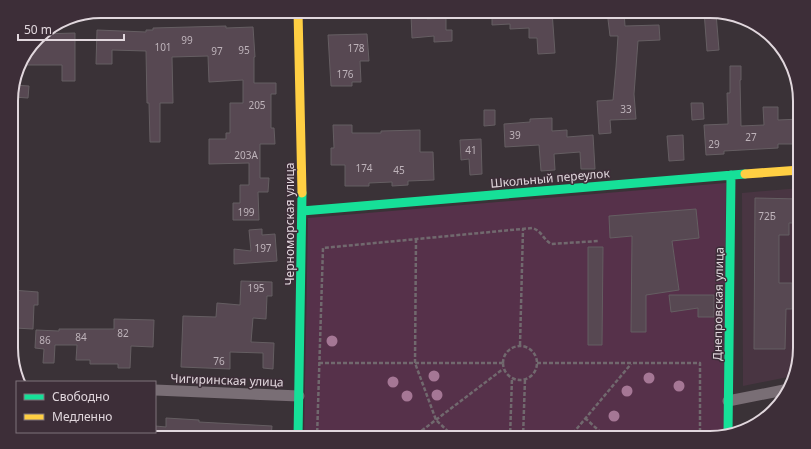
<svg xmlns="http://www.w3.org/2000/svg" width="811" height="449" font-family="'Noto Sans',sans-serif">
  <rect width="100%" height="100%" fill="#3a3237"/>
  <path fill="#493542" d="M800 188V354L793 376 743 386 742 193Z"/>
  <path fill="#56314a" d="M726 183 724 435 716 438H304L308 218Z"/>
  <path fill="#574852" stroke="#655e62" d="M492 11H552L555 53 538 54 537 38H529V28L510 29V24L492 25Z
    M607 11H624L625 26 659 25 660 40 638 41 634 94 636 119 610 120 611 133 599 134 597 101 613 100 616 67 618 36H610Z
    M704 11 716 13 719 50 707 51Z
    M427 14V19L446 18V30H452V41L434 42V36L412 38 411 15Z
    M226 26V28L253 27 255 57H254V83H276V94H271V128H274L275 144H260V178H269L268 192H258L259 220H233V203H240V185H249V163L209 164V139H226V133H230V103H243V80L209 82 208 56 172 57 173 103H160V142H150L149 103H147L146 51 112 50V64H96L97 30 146 32V30H153V28Z
    M75 33V81H62V65H26V54L41 34Z
    M367 34 369 61H360L361 82H352V86H331L328 35Z
    M730 66H741V80H740L741 126 764 125 763 107H778V120L800 119V144H778V148L724 151V154L706 155 704 125 728 124 727 93H730Z
    M13 85 29 86 28 98 13 97Z
    M691 103H703L704 119 692 120Z
    M484 110H495V125L484 126Z
    M552 118V131L567 130V137L593 135 595 169H581L580 152 554 154 555 170 541 171 539 145 505 147 504 124 530 122V119Z
    M333 125H352V133H381V131L420 130V152H433L434 180 408 181V185L392 186V182L369 183V186H345V165H331V148H334Z
    M683 135 684 160 669 161 667 136Z
    M481 139 482 174 470 175 469 159 461 160 460 140Z
    M755 198 800 199V223H789V235H779V283H792V309H786L785 349H754Z
    M696 209 699 238 672 241 679 290 646 295V332H631L632 236 610 238 609 216Z
    M262 229V235L275 234 277 261 234 264V249L251 251 249 230Z
    M588 247H603L602 345H588Z
    M241 281 272 282V296H267L266 319 253 318 251 342 274 343 273 369 263 368V353L230 352V369L181 367 183 316 216 317 217 303 240 305Z
    M12 290 38 292V305H34L33 329 15 328 17 305H12Z
    M669 295H714V317H698V308L671 312Z
    M114 319 154 320 153 347 131 346 130 368H118V364H90V360H76L77 345H55L54 363H43L44 349 35 348 36 330 59 331V329H114Z
    M166 418 199 420V422L272 426 271 438H155V426L166 427Z"/>
  <g fill="none" stroke-linecap="round" stroke-linejoin="round">
    <path stroke="#71696e" stroke-width="2.5" stroke-dasharray="4 2" stroke-linecap="butt" d="M416 239 415 363 436 420 455 438
      M520 345 523 229
      M503 363a17 17 0 1 1 34 0a17 17 0 1 1-34 0Z
      M319 363H502
      M537 363H700V438
      M585 418 607 438
      M317 438 323 248 532 228C541 230 543 239 551 244L599 241
      M412 438 503 369
      M510 438 512 378
      M523 438 525 379
      M569 438 631 364"/>
    <path stroke="#796e75" stroke-width="11" d="M155 390 299 396
      M728 401 789 389"/>
    <path stroke="#16e098" stroke-width="9" d="M302 211 745 174
      M728 434 731 175
      M298 438 302 193"/>
    <path stroke="#ffcf43" stroke-width="9" d="M298 11 302 193
      M745 174 800 170"/>
  </g>
  <g fill="#a57795">
    <circle cx="332" cy="341" r="5.5"/>
    <circle cx="434" cy="376" r="5.5"/>
    <circle cx="649" cy="378" r="5.5"/>
    <circle cx="393" cy="382" r="5.5"/>
    <circle cx="679" cy="386" r="5.5"/>
    <circle cx="627" cy="391" r="5.5"/>
    <circle cx="437" cy="395" r="5.5"/>
    <circle cx="407" cy="396" r="5.5"/>
    <circle cx="614" cy="416" r="5.5"/>
  </g>
  <g text-anchor="middle" dominant-baseline="central" stroke-width="3" stroke-linejoin="round" paint-order="stroke">
    <g font-size="10" fill="#beb3ba">
      <text x="187" y="40">99</text>
      <text x="163" y="47">101</text>
      <text x="356" y="48">178</text>
      <text x="244" y="50">95</text>
      <text x="217" y="51">97</text>
      <text x="345" y="74">176</text>
      <text x="257" y="105">205</text>
      <text x="626" y="109">33</text>
      <text x="515" y="135">39</text>
      <text x="751" y="137">27</text>
      <text x="714" y="144">29</text>
      <text x="471" y="150">41</text>
      <text x="246" y="155">203А</text>
      <text x="364" y="168">174</text>
      <text x="399" y="170">45</text>
      <text x="246" y="212">199</text>
      <text x="767" y="216">72Б</text>
      <text x="263" y="248">197</text>
      <text x="256" y="288">195</text>
      <text x="123" y="333">82</text>
      <text x="81" y="337">84</text>
      <text x="45" y="340">86</text>
      <text x="219" y="361">76</text>
    </g>
    <g font-size="12" fill="#e1d7dd" stroke="#3d2e38">
      <text transform="translate(550 178) rotate(-5)">Школьный переулок</text>
      <text transform="translate(289 224) rotate(-90)">Черноморская улица</text>
      <text transform="translate(718 304) rotate(-89)">Днепровская улица</text>
      <text transform="translate(227 380) rotate(2)">Чигиринская улица</text>
    </g>
  </g>
  <path d="M0 0H811V449H0ZM101 18H710A83 83 0 0 1 793 101V348A83 83 0 0 1 710 431H101A83 83 0 0 1 18 348V101A83 83 0 0 1 101 18Z" fill="#3d2e38" fill-rule="evenodd"/>
  <path fill="none" stroke="#e1d7dd" stroke-width="2" d="M101 18H710A83 83 0 0 1 793 101V348A83 83 0 0 1 710 431H101A83 83 0 0 1 18 348V101A83 83 0 0 1 101 18Z"/>
  <rect x="16" y="381" width="140" height="52" fill="#3d2e38" stroke="#7f727a"/>
  <rect x="24" y="394" width="20" height="6" fill="#16e098" stroke="#7f727a"/>
  <text x="52" y="401" font-size="12" fill="#e1d7dd">Свободно</text>
  <rect x="24" y="414" width="20" height="6" fill="#ffcf43" stroke="#7f727a"/>
  <text x="52" y="421" font-size="12" fill="#e1d7dd">Медленно</text>
  <path d="M18 34v6h106v-6" fill="none" stroke="#e1d7dd" stroke-width="2"/>
  <text x="24" y="34" font-size="12" fill="#e1d7dd" stroke="#3d2e38" stroke-width="3" paint-order="stroke">50 m</text>
</svg>
